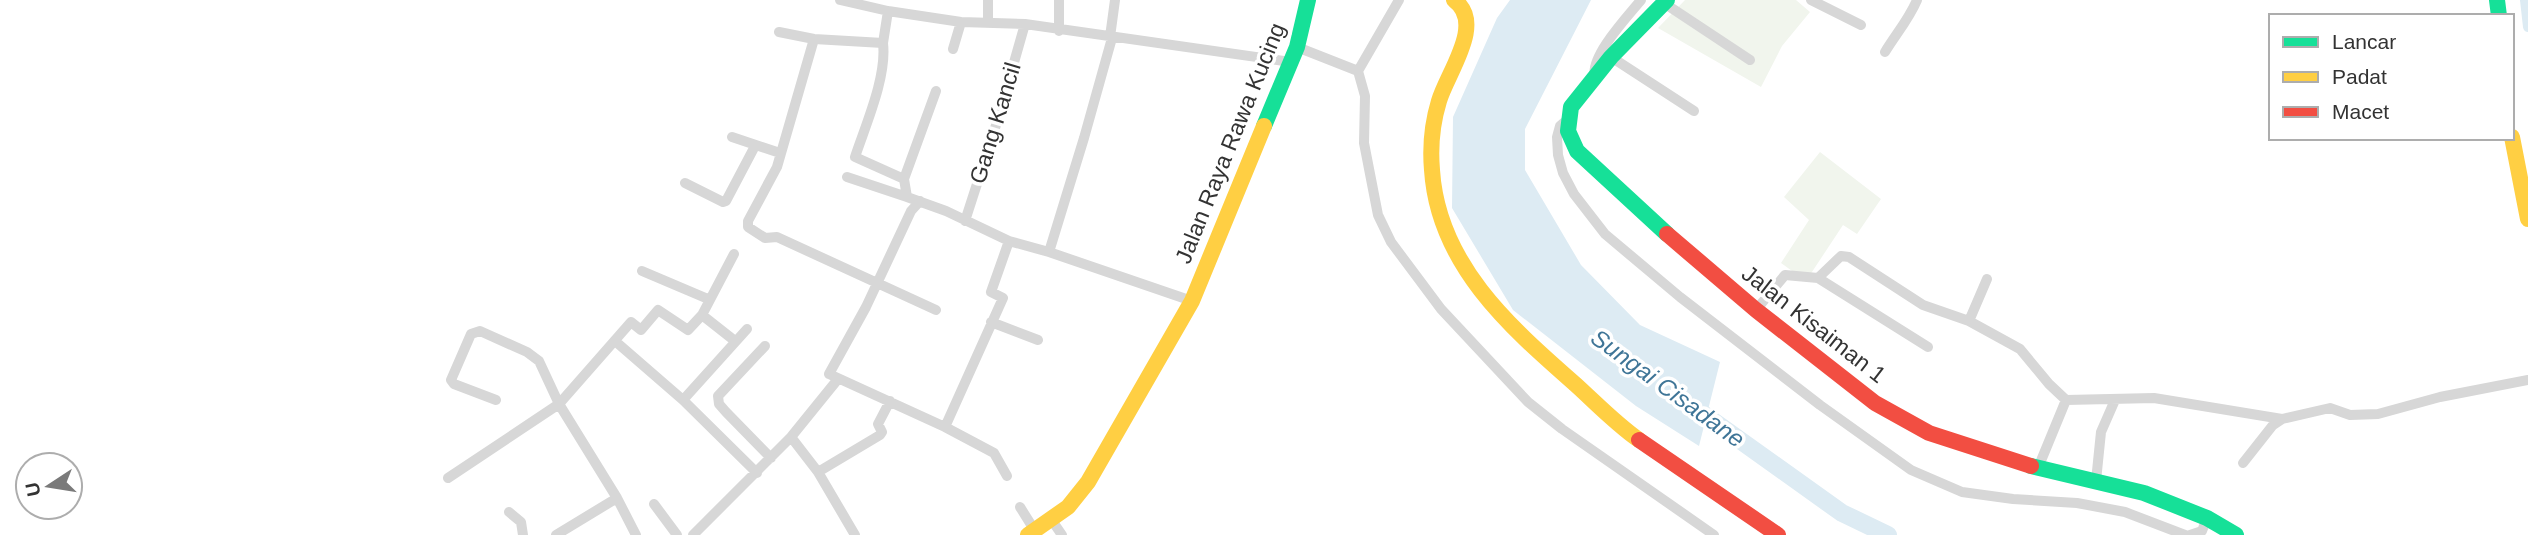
<svg xmlns="http://www.w3.org/2000/svg" width="2528" height="535" font-family="Arial,sans-serif">
  <rect width="100%" height="100%" fill="#fff"/>
  <path fill="#f1f5ed" d="M1685 0H1796L1810 12 1782 46 1761 87 1658 28Z
    M1820 152 1881 199 1857 234 1843 225 1806 281 1781 263 1809 220 1784 197Z"/>
  <path fill="#ddebf3" d="M1510 0H1591L1525 129V170L1581 265 1640 325 1720 362 1699 446 1636 406 1513 310 1452 208 1453 117 1497 18Z"/>
  <g fill="none" stroke-linecap="round" stroke-linejoin="round">
    <path stroke="#ddebf3" stroke-width="10" d="M2525 0 2528 27"/>
    <path stroke="#ddebf3" stroke-width="18" d="M1688 403 1842 513 1888 535"/>
    <path stroke="#d7d7d7" stroke-width="10" d="M840 0 888 11 961 22 1025 24 1291 62
      M1811 0 1861 25
      M1664 3 1750 60
      M988 23V0
      M1059 31V0
      M779 32 814 39 883 43C887 77 866 124 855 157L904 179
      M1110 37 1115 0
      M814 39 777 167 748 221V227L765 238 777 237 936 310
      M883 43 888 11
      M1297 47 1358 71 1365 96 1364 143 1378 215 1391 242 1441 309 1528 402 1562 429 1714 535
      M953 49 961 22
      M1885 52C1896 34 1909 19 1917 0
      M1611 57 1694 111
      M1358 71 1399 0
      M1595 77C1589 57 1628 16 1641 0
      M936 91 904 179 907 197 946 211 1009 241 1049 252 1192 301
      M1568 119 1560 126 1557 137 1558 155 1563 173 1574 194 1605 234 1680 297 1820 405 1911 470 1962 492 2013 499 2077 503 2125 512 2185 535
      M732 137 780 153
      M847 177 907 197
      M685 183 723 202 726 201 755 146
      M920 201 911 211 866 307 829 374 945 427 994 453 1007 476
      M965 221 997 122 1025 24
      M1049 252 1084 138 1112 38
      M734 254 702 315 735 341
      M642 271 708 299
      M1818 278 1928 347
      M1756 310 1785 275 1818 278 1841 256 1849 257 1923 305 1969 321 2020 349 2049 384 2066 400 2154 398 2282 419 2330 408 2350 415 2378 414 2440 397 2528 380
      M1969 321 1987 279
      M991 322 1038 340
      M615 341 683 400 757 473
      M765 346 718 396 719 404 726 412 771 458
      M496 400 454 384 451 380 471 334 480 331 527 352 539 361 559 404 617 498 636 535
      M683 400 747 329
      M945 427 1003 298 991 292 1009 241
      M791 437 818 472 855 535
      M2243 463 2273 425 2282 419
      M2038 468 2066 400
      M818 472 880 435 882 432 878 424 890 401
      M448 478 559 404 631 322 641 330 658 310 688 330 702 315
      M2096 481 2101 432 2115 400
      M654 504 677 535
      M1020 507 1035 531
      M509 512 521 522 523 535
      M1051 519 1062 535
      M556 535 617 498
      M693 535 791 437 838 379
      M2190 535 2202 531 2207 518"/>
    <path stroke="#16e098" stroke-width="16" d="M1667 0 1611 57 1571 107 1568 131 1577 151 1667 234
      M2497 0 2499 16
      M1264 126 1297 47 1308 0
      M2031 466 2144 493 2207 518 2236 535"/>
    <path stroke="#ffcf43" stroke-width="16" d="M1454 0C1486 23 1447 73 1439 101 1432 124 1430 147 1432 170 1438 264 1509 326 1575 384 1596 403 1616 424 1639 440
      M2512 137 2528 219
      M1028 535 1068 507 1088 482 1192 301 1264 126"/>
    <path stroke="#f24e42" stroke-width="16" d="M1667 234 1756 310 1875 403 1929 433 2031 466
      M1639 440 1778 535"/>
  </g>
  <g text-anchor="middle" dominant-baseline="central" stroke-width="7" stroke-linejoin="round" paint-order="stroke">
    <g font-size="23" fill="#333" stroke="#fff">
      <text transform="translate(995 123) rotate(-73)">Gang Kancil</text>
      <text transform="translate(1230 143) rotate(-68)">Jalan Raya Rawa Kucing</text>
      <text transform="translate(1814 324) rotate(38)">Jalan Kisaiman 1</text>
    </g>
    <g font-size="24" font-style="italic" fill="#3f7597" stroke="#fff">
      <text transform="translate(1668 388) rotate(36)">Sungai Cisadane</text>
    </g>
  </g>
  <rect x="2269" y="14" width="245" height="126" fill="#ffffff" stroke="#adadad" stroke-width="2"/>
  <rect x="2283" y="37" width="35" height="10" fill="#16e098" stroke="#adadad" stroke-width="2"/>
  <text x="2332" y="49" font-size="21" fill="#333333">Lancar</text>
  <rect x="2283" y="72" width="35" height="10" fill="#ffcf43" stroke="#adadad" stroke-width="2"/>
  <text x="2332" y="84" font-size="21" fill="#333333">Padat</text>
  <rect x="2283" y="107" width="35" height="10" fill="#f24e42" stroke="#adadad" stroke-width="2"/>
  <text x="2332" y="119" font-size="21" fill="#333333">Macet</text>
  <g transform="translate(49 486) rotate(258)"><circle r="33" fill="#ffffff" stroke="#adadad" stroke-width="2"/>
  <path d="M0-5L12 26L0 18L-12 26Z" fill="#7a7a7a"/>
  <text y="-10" font-size="19" font-weight="bold" text-anchor="middle" fill="#333333">U</text>
  </g>
</svg>
